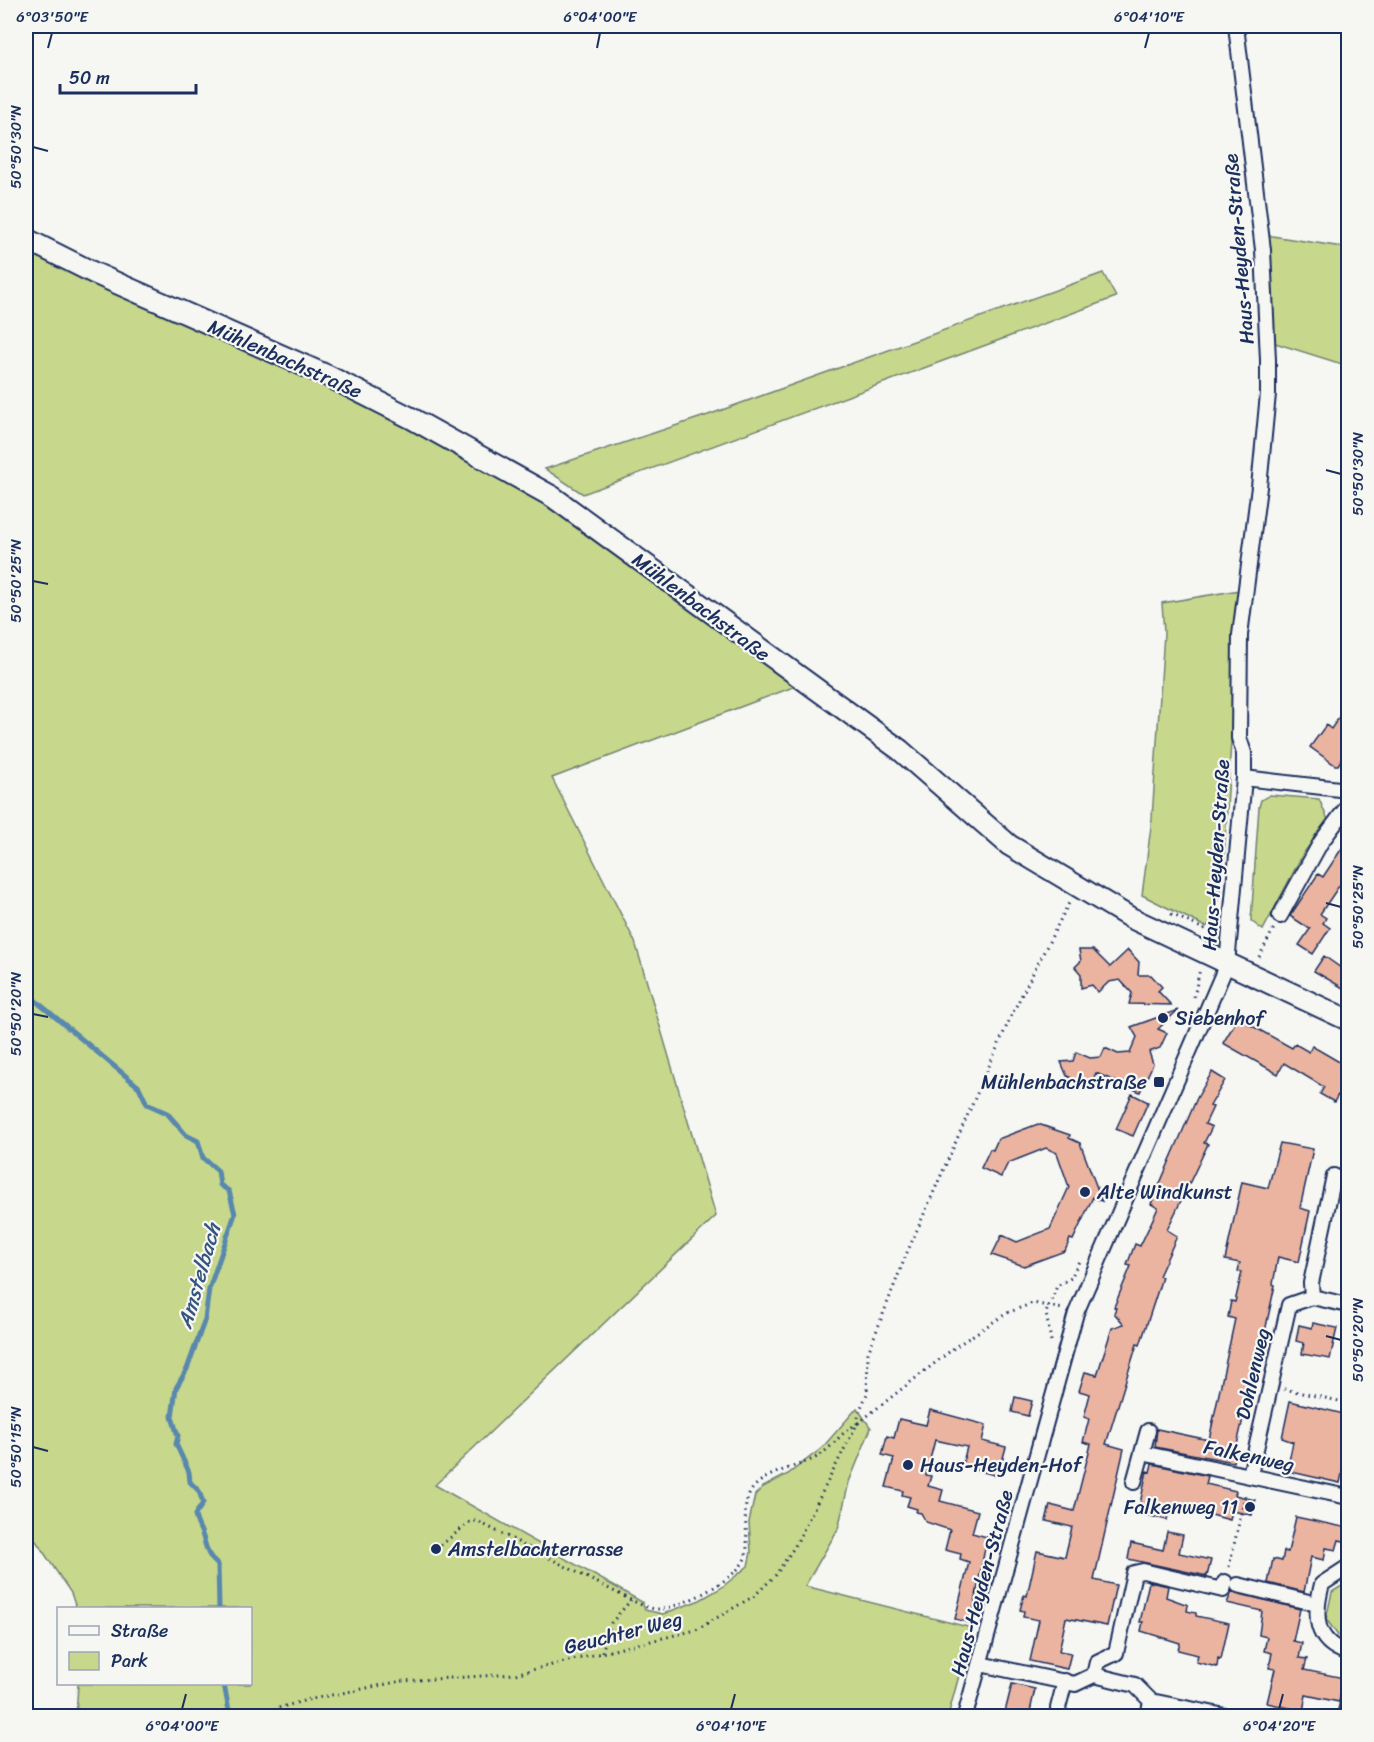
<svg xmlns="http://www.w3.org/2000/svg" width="1374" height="1742" font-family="Sriracha,sans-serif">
  <rect width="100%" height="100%" fill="#f6f6f2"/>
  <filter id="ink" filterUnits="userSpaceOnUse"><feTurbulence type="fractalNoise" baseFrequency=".0167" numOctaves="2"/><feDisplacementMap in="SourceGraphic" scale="12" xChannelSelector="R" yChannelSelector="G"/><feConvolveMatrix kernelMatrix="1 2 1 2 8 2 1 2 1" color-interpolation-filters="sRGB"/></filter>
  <g filter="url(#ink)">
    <path fill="#c7d78b" stroke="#718374" stroke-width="1.5" d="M1266 235 1348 248V366L1275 343Z
      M26 244 324 380 560 509 796 686 552 778 635 942 716 1216 435 1485 642 1602 645 1610 663 1614 700 1600 721 1588 748 1566 751 1552 749 1522 755 1495 763 1487 788 1474 822 1448 857 1408 871 1428 849 1482 838 1529 805 1586 972 1628 948 1716H76L78 1684H250V1608H76L71 1593 26 1526Z
      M1103 273 1116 297 583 494 545 469 708 415Z
      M1240 590 1224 859 1213 882 1221 887 1213 920 1206 927 1142 895 1152 819 1164 633 1162 603Z
      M1270 795 1319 799 1328 820 1303 854 1263 930 1251 921 1259 807 1261 800Z
      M1348 1582V1642L1342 1641 1326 1619 1332 1592Z"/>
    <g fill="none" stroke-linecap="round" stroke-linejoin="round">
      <path stroke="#5988ae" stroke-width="5" d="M26 989 36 1001 139 1087 147 1104 167 1113 186 1135 198 1141 203 1158 218 1171 220 1185 229 1191 235 1214 209 1289 205 1319 187 1369 176 1388 172 1417 178 1436 176 1444 189 1472 190 1482 199 1491 203 1503 195 1515C196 1523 200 1528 202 1534 207 1548 206 1555 218 1565L219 1608
        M224 1684 230 1716"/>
    </g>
    <path fill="#ebb4a1" stroke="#1b2f5e" stroke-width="1.5" d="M1348 704V749L1338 765H1335L1310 747 1326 725 1331 729Z
      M1348 839V883L1343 880 1320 914 1326 918 1323 923 1330 928 1313 954 1299 945 1310 929 1290 916 1318 874 1323 877Z
      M1079 950H1093L1110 967 1128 950 1139 962 1138 975H1151L1162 987 1158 991 1171 1005 1129 1004 1132 993 1120 980 1109 982 1098 992 1092 985 1081 988V974L1075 967 1081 961Z
      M1324 956 1348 973V991L1314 971Z
      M1178 1010 1158 1029 1167 1033 1160 1048 1149 1052 1153 1064 1140 1092 1096 1073 1089 1087 1067 1076 1061 1062 1073 1061 1076 1052 1090 1058 1101 1057 1105 1048 1118 1054 1130 1053 1137 1037 1131 1027Z
      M1238 1018 1292 1048 1295 1044 1309 1052 1312 1046 1348 1067V1101L1338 1095 1334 1102 1320 1094 1324 1087 1284 1063 1278 1074 1223 1043Z
      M1212 1072 1225 1080 1210 1106 1213 1107 1205 1124 1212 1127 1204 1143 1208 1144 1167 1230 1177 1236 1159 1276 1162 1277 1158 1290 1140 1345 1137 1344 1106 1444 1124 1449 1094 1580 1116 1585 1107 1626 1066 1618 1059 1651 1071 1653 1067 1669 1030 1661 1039 1620 1023 1617 1024 1611 1020 1610 1024 1595 1027 1596 1037 1551 1065 1557 1072 1527 1046 1521 1050 1505 1074 1511 1091 1444 1083 1442 1089 1419 1084 1417 1090 1394 1079 1391 1085 1372 1097 1375 1112 1328 1124 1324 1114 1313 1116 1308 1114 1307 1131 1266 1127 1265 1135 1244 1140 1246 1158 1208 1151 1204 1197 1098Z
      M1132 1094 1148 1102 1133 1136 1116 1129Z
      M1038 1124 1070 1135 1069 1138 1080 1143 1102 1201 1093 1197 1073 1240 1070 1239 1065 1251 1024 1266 992 1255 1002 1235 1017 1242 1050 1229 1069 1187 1057 1153 1046 1148 1008 1163 1001 1177 981 1168 990 1149 993 1150 998 1139Z
      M1280 1143 1313 1149 1300 1208 1310 1211 1299 1262 1278 1257 1273 1284 1275 1285 1263 1341H1261L1233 1462 1155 1447 1157 1429 1209 1440 1235 1319 1228 1317 1231 1301 1235 1302 1242 1272 1238 1271 1240 1263 1225 1260 1242 1182 1268 1188Z
      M1313 1323 1337 1328 1330 1359 1302 1354 1304 1343 1296 1341 1299 1325 1312 1328Z
      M1015 1397 1032 1401 1028 1416 1012 1412Z
      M1290 1401 1348 1415V1445L1340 1483 1287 1471 1293 1442 1282 1438Z
      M930 1410 986 1425 982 1441 1006 1447 998 1476 962 1466 967 1447 935 1440 926 1475 931 1476 928 1486 943 1490 940 1501 978 1511 972 1533 987 1537 971 1623 955 1619 969 1562 960 1559 961 1554 945 1550 950 1530 926 1522 921 1513 916 1512 917 1509 907 1506 910 1497 902 1495 903 1491 886 1487 894 1458 882 1455 887 1436 894 1438 899 1419 926 1425Z
      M1152 1464 1208 1476 1206 1484 1236 1491 1235 1495 1255 1500 1252 1515 1232 1511 1230 1520 1170 1504 1167 1520 1138 1513 1147 1471 1150 1472Z
      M1296 1517 1348 1528V1542L1339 1540 1336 1550 1326 1548 1324 1560 1311 1557 1304 1592 1268 1583 1273 1559 1282 1561 1284 1551 1288 1552Z
      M1167 1532 1183 1535 1179 1553 1211 1560 1207 1576 1128 1559 1131 1543 1163 1550Z
      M1149 1582 1168 1586 1166 1597 1188 1605 1187 1611 1196 1613V1616L1229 1623 1221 1659 1218 1658 1217 1667 1196 1662 1198 1655 1178 1650 1180 1643 1141 1631 1143 1622H1140Z
      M1232 1592 1300 1609 1293 1641 1302 1643 1299 1658 1307 1659 1304 1670 1344 1678 1339 1702 1306 1695 1303 1711 1267 1703 1275 1669 1269 1668 1272 1653 1264 1651 1267 1637 1259 1635 1262 1611 1227 1603Z
      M1012 1684 1035 1689 1029 1716H1004Z"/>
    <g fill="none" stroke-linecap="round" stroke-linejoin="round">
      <defs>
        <path id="street" d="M1244 778 1348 790
          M1280 916 1321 842 1348 806
          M1312 1297 1311 1283 1334 1176
          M1142 1453 1348 1497
          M1250 1475 1289 1305 1312 1297 1348 1305
          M1134 1482 1148 1431
          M1348 1567 1322 1584C1314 1614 1313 1642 1348 1653
          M1238 1585 1317 1604
          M980 1664 1075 1684 1094 1675 1135 1685 1151 1701 1225 1716
          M1094 1675 1097 1662 1116 1653 1134 1573 1143 1571 1223 1590 1225 1582
          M965 1716 1076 1313 1227 964 1244 778V753L1239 738 1240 635 1259 487 1268 394V360L1263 250 1236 26
          M1060 1716 1058 1708 1065 1681
          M1148 1716 1151 1701
          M1345 1716 1348 1703"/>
        <path id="secondary" d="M26 239 94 273 328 376 411 418 553 497 900 750 1009 845 1131 918 1348 1020"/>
      </defs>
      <use href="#street" stroke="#1b2f5e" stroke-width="18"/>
      <use href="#secondary" stroke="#1b2f5e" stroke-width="24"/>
      <path stroke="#1b2f5e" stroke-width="3" stroke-dasharray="1.5 4.5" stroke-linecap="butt" d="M1171 914 1204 929 1206 933
        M1259 957 1274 928
        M1194 997 1200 969
        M1051 1341 1046 1313 1057 1286 1071 1278 1079 1261
        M1284 1389 1348 1403
        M436 1549 471 1521H477L631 1600C640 1604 650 1610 661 1609 682 1607 738 1579 745 1558 752 1536 738 1513 751 1491 763 1472 796 1468 815 1458 832 1449 840 1432 857 1424L859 1412 867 1394 868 1353 906 1255 1012 1014 1070 901
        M1229 1567 1246 1492
        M602 1652 611 1623 631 1600
        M250 1716 307 1700 402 1681 515 1674 696 1630 754 1596 775 1576 795 1546 857 1424 958 1345 1007 1313 1033 1303 1063 1309"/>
      <use href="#street" stroke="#f6f6f2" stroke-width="14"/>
      <use href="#secondary" stroke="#f6f6f2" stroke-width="20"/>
    </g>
  </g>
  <path fill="none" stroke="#1b2f5e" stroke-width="2" d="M48 48 52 33M597 48 600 33M1145 48 1149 33M33 147 48 151M1326 470 1341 474M33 581 48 584M1326 903 1341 907M33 1014 48 1017M1326 1336 1341 1340M33 1447 48 1451M182 1709 186 1694M731 1709 735 1694M1279 1709 1283 1694"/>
  <g fill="#1b2f5e" stroke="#f6f6f2" stroke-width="2">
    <circle cx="1163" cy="1018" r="6"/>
    <rect x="1153" y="1076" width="12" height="12" rx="3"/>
    <circle cx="1085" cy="1192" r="6"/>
    <circle cx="908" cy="1465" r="6"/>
    <circle cx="1250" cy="1507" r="6"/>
    <circle cx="436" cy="1549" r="6"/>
  </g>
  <g text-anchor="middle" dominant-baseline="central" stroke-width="4.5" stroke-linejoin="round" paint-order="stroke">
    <g font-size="20" fill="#1b2f5e" stroke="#f6f6f2">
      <text transform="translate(1239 249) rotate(-95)">Haus-Heyden-Straße</text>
      <text transform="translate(285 359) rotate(24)">Mühlenbachstraße</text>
      <text transform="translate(701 607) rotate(37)">Mühlenbachstraße</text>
      <text transform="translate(1216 855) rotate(-86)">Haus-Heyden-Straße</text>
      <text transform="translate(1253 1374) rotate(-77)">Dohlenweg</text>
      <text transform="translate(1249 1456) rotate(12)">Falkenweg</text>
      <text transform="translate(982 1583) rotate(-75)">Haus-Heyden-Straße</text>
      <text transform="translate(623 1633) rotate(-14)">Geuchter Weg</text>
    </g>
    <g font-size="20" fill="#1b2f5e" stroke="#f6f6f2" text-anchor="start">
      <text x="1175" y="1018">Siebenhof</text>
      <text x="1147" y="1082" text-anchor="end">Mühlenbachstraße</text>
      <text x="1097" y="1192">Alte Windkunst</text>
      <text x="920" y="1465">Haus-Heyden-Hof</text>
      <text x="1238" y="1507" text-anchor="end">Falkenweg 11</text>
      <text x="448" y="1549">Amstelbachterrasse</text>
    </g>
    <g font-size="21" font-style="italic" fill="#355480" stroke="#f6f6f2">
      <text transform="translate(199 1276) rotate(-74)">Amstelbach</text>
    </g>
  </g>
  <rect width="1374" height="1742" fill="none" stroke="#f6f6f2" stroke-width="66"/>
  <rect x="57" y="1607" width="195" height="78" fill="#f6f6f2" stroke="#9ea6b7" stroke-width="1.5"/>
  <rect x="69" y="1626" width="30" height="9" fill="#f6f6f2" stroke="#9ea6b7" stroke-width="1.5"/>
  <text x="111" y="1637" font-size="18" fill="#1b2f5e">Straße</text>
  <rect x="69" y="1652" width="30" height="18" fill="#c7d78b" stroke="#9ea6b7" stroke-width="1.5"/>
  <text x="111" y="1667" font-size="18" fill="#1b2f5e">Park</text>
  <path d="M60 84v9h136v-9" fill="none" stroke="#1b2f5e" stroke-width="3"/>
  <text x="69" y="84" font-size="18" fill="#1b2f5e" stroke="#f6f6f2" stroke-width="4.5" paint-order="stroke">50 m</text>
  <rect x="33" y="33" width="1308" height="1676" fill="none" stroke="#1b2f5e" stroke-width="2"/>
  <g font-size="15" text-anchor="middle" fill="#1b2f5e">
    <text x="52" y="22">6°03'50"E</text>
    <text x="600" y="22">6°04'00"E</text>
    <text x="1149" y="22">6°04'10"E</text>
    <text transform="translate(16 147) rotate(-90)" y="5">50°50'30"N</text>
    <text transform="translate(1358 474) rotate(-90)" y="5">50°50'30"N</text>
    <text transform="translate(16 581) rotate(-90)" y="5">50°50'25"N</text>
    <text transform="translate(1358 907) rotate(-90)" y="5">50°50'25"N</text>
    <text transform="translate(16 1014) rotate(-90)" y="5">50°50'20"N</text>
    <text transform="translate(1358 1340) rotate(-90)" y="5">50°50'20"N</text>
    <text transform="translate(16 1447) rotate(-90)" y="5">50°50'15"N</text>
    <text x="182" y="1731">6°04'00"E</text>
    <text x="731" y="1731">6°04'10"E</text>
    <text x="1279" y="1731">6°04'20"E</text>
  </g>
</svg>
